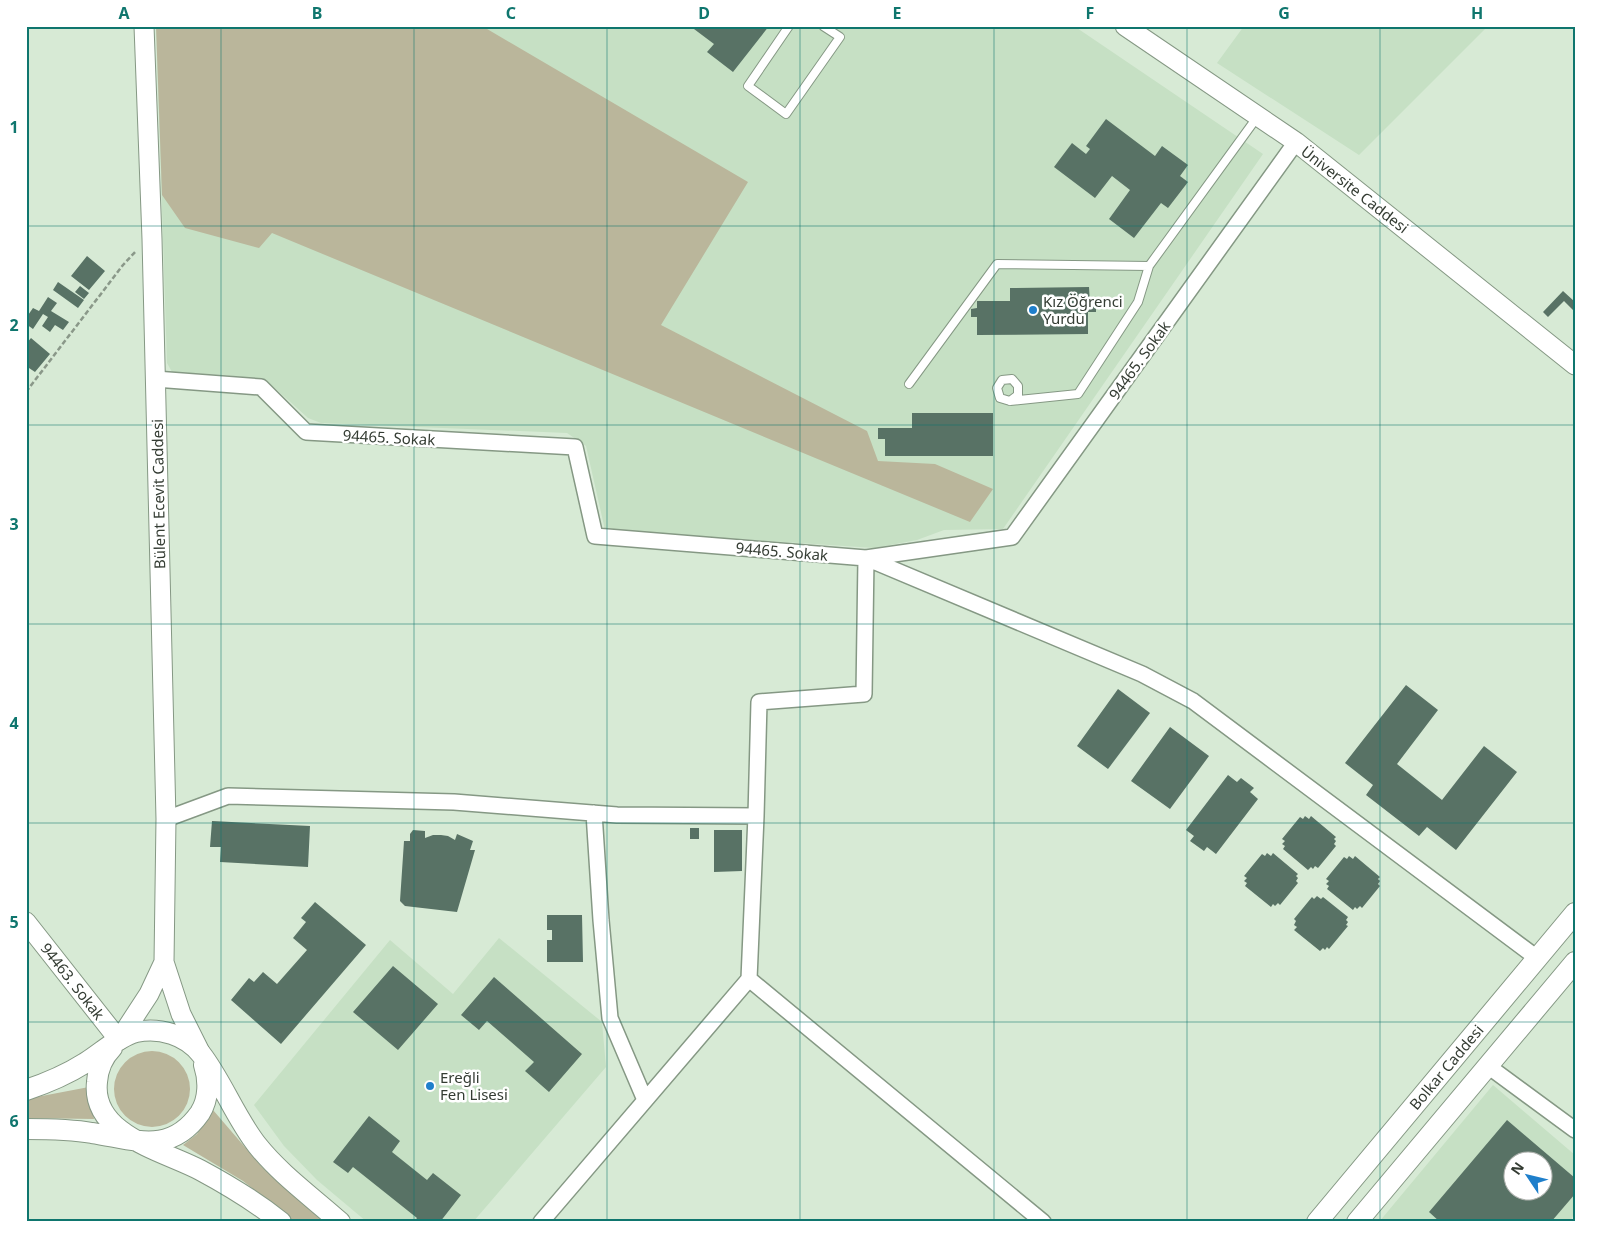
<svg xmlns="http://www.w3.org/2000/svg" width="1601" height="1248" font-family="'Noto Sans',sans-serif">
  <rect width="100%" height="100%" fill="#d7ead5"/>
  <path fill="#c6e0c4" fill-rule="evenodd" d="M156 26H1074L1263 154 1003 529 944 530 917 540 874 548 605 530 586 446 567 433 321 423 308 418 266 380 226 375 172 372 167 363Z
    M1244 26H1488L1359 155 1217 63Z
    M499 938 602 1022 606 1067 473 1222H367L317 1180 284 1146 254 1105 390 940 453 994Z
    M1493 1085 1575 1155V1212L1570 1222H1379ZM1514 1160H1544V1190H1514Z"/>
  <path fill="#bab69b" d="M156 26H482L748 182 661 325 867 431 878 461 935 464 993 489 970 522 272 233 259 248 185 228 162 195Z
    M114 1089a38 38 0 1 1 76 0a38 38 0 1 1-76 0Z
    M89 1087 94 1119 26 1118V1099Z
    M213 1110 262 1167 324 1222H295L243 1181 183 1145 197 1134Z"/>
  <path fill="#587265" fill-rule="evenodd" d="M690 26H769L733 72 707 52 714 44Z
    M1106 119 1155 156 1162 146 1188 165 1180 176 1188 182 1168 208 1161 203 1134 238 1109 219 1130 190 1112 176 1095 198 1054 167 1072 143 1086 154 1090 149 1086 146Z
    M87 256 105 271 89 290 71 276Z
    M58 282 84 300 78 308 53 290Z
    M80 286 89 293 84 299 75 292Z
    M1089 287 1090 304H1096V312H1088V334L977 335V317H971V309L977 308V301H1010V288Z
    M1563 291 1575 302V312L1564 301 1548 317 1543 312Z
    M48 297 57 303 51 311 69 322 63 330 55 325 50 332 42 326 48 317 43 314 33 329 26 324V318L33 308 39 311Z
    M31 338 50 354 35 372 26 366V344Z
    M912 413H993V456H885V439H878V428H912Z
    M1406 685 1438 710 1397 764 1442 800 1484 746 1517 772 1456 850 1427 827 1419 836 1366 795 1373 785 1345 763Z
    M1118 689 1150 713 1108 769 1077 746Z
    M1170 727 1209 756 1170 809 1131 781Z
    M1228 775 1237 782 1241 778 1254 788 1250 792 1258 799 1216 854 1207 847 1204 851 1190 841 1194 836 1186 830Z
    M1305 816 1309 819 1311 816 1336 837 1334 839 1336 841 1334 844 1336 846 1318 868 1315 866 1313 869 1311 867 1308 870 1283 849 1285 846 1282 844 1285 841 1282 839 1300 817 1303 819Z
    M212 821 310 826 308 867 220 862 221 847H210Z
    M690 828H699V839H690Z
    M413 830 425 831V838L433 835H441L448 836 455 840 457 834 473 841 470 850H475L457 912 405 906 400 901 404 841H410V834Z
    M714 830H742V871L714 872Z
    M1267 853 1271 856 1273 853 1298 874 1296 876 1298 878 1296 881 1298 883 1280 905 1278 903 1275 906 1273 904 1271 907 1245 886 1247 883 1244 881 1247 878 1244 876 1262 854 1265 856Z
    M1349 856 1353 859 1355 856 1380 877 1378 879 1380 881 1378 884 1380 886 1362 908 1360 906 1357 909 1355 907 1353 910 1327 889 1329 886 1326 884 1329 881 1326 879 1344 857 1347 859Z
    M1317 896 1321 899 1323 897 1348 917 1346 920 1348 922 1346 925 1348 926 1329 949 1327 947 1325 950 1323 948 1320 951 1294 930 1297 927 1294 925 1296 921 1294 919 1312 897 1314 899Z
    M315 902 366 945 281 1044 231 1000 249 978 254 982 263 972 277 984 307 950 293 938 306 922 301 918Z
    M547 915H582L583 962H547V940H552V930H547Z
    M393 966 438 1004 398 1050 353 1012Z
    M494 977 582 1054 549 1092 525 1071 534 1062 487 1021 479 1030 461 1015Z
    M369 1116 400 1141 392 1152 427 1180 433 1173 461 1195 440 1222H414L417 1218 353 1167 348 1173 333 1162Z
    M1507 1120 1575 1178V1194L1551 1222H1440L1429 1212ZM1514 1160H1544V1190H1514Z"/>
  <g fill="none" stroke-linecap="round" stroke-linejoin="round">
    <defs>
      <path id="service" d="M789 26 748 86 786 114 840 37 823 26
        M909 384 997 264 1149 266 1258 116
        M1010 401 1018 395V386L1012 379 1002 380 997 388 1000 398 1010 401 1078 394 1138 302 1149 266"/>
      <path id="minor" d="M155 379 261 387 306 432 575 447 595 536 866 558 1012 537 1296 142
        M594 813 601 920 610 1018 645 1100
        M166 819 228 796 454 802 617 815 756 816
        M749 979 1043 1222
        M1488 1066 1575 1130
        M541 1222 749 979 756 816 759 702 864 694 866 558 1142 674 1193 701 1537 958"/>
      <path id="tertiary" d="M144 26 152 239 166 819 164 962 181 1014 200 1052
        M1125 26 1296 142 1575 365
        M26 922 119 1040 149 994 164 962"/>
      <path id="secondary" d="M112 1048C102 1058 98 1069 97 1082 91 1135 164 1151 200 1170 228 1185 256 1202 281 1222
        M26 1090C47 1083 66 1075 85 1063 100 1054 119 1036 136 1032 160 1027 186 1035 201 1054 222 1081 235 1117 257 1145 280 1174 312 1197 340 1222
        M26 1129C48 1129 70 1129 92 1133 134 1139 170 1156 200 1113 209 1099 209 1080 204 1065
        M1317 1222 1575 913
        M1357 1222 1575 962"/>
    </defs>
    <use href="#service" stroke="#859884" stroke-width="10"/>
    <use href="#minor" stroke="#859884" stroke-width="18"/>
    <use href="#tertiary" stroke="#859884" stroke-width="21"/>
    <use href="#secondary" stroke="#859884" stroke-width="22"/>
    <path stroke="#8a9889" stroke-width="2.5" stroke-dasharray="5 2.5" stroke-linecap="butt" d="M26 392 123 265 136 251"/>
    <use href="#service" stroke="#fff" stroke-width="8"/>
    <use href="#minor" stroke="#fff" stroke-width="15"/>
    <use href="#tertiary" stroke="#fff" stroke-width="19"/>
    <use href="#secondary" stroke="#fff" stroke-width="20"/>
  </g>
  <path fill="none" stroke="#0f766e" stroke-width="1" stroke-opacity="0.55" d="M221 26V1222M414 26V1222M607 26V1222M800 26V1222M994 26V1222M1187 26V1222M1380 26V1222M26 226H1575M26 425H1575M26 624H1575M26 823H1575M26 1022H1575"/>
  <g fill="#1f7fcb" stroke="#fff" stroke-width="2">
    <circle cx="1033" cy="310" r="5"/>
    <circle cx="430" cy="1086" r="5"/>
  </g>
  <g text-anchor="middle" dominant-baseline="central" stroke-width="5" stroke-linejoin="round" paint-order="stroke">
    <g font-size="15" fill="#343c33" stroke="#fff">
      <text transform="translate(1355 189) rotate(38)">Üniversite Caddesi</text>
      <text transform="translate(1139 360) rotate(-54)">94465. Sokak</text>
      <text transform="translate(389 437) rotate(3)">94465. Sokak</text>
      <text transform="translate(158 494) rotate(-91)">Bülent Ecevit Caddesi</text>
      <text transform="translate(782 551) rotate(5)">94465. Sokak</text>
      <text transform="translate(73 981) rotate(52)">94463. Sokak</text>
      <text transform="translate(1446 1067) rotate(-50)">Bolkar Caddesi</text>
    </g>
    <g font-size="15" fill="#343c33" stroke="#fff" text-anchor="start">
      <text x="1043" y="301">Kız Öğrenci<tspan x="1043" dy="17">Yurdu</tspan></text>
      <text x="440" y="1077">Ereğli<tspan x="440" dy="17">Fen Lisesi</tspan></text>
    </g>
  </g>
  <rect width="1601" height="1248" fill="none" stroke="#ffffff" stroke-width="55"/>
  <g transform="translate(1528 1176) rotate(305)"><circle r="24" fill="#ffffff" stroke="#aeb1ad"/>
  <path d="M0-4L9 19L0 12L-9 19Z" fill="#1f7fcb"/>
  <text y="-8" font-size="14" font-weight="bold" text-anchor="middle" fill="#343c33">N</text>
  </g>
  <rect x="28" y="28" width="1546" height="1192" fill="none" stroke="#0f766e" stroke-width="2"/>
  <g font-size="16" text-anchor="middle" font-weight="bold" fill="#0f766e">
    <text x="124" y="19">A</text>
    <text x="317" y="19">B</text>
    <text x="511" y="19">C</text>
    <text x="704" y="19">D</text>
    <text x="897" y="19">E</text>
    <text x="1090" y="19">F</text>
    <text x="1284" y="19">G</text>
    <text x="1477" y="19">H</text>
    <text x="14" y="133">1</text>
    <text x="14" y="331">2</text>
    <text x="14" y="530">3</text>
    <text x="14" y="729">4</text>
    <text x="14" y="928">5</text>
    <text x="14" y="1127">6</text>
  </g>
</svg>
